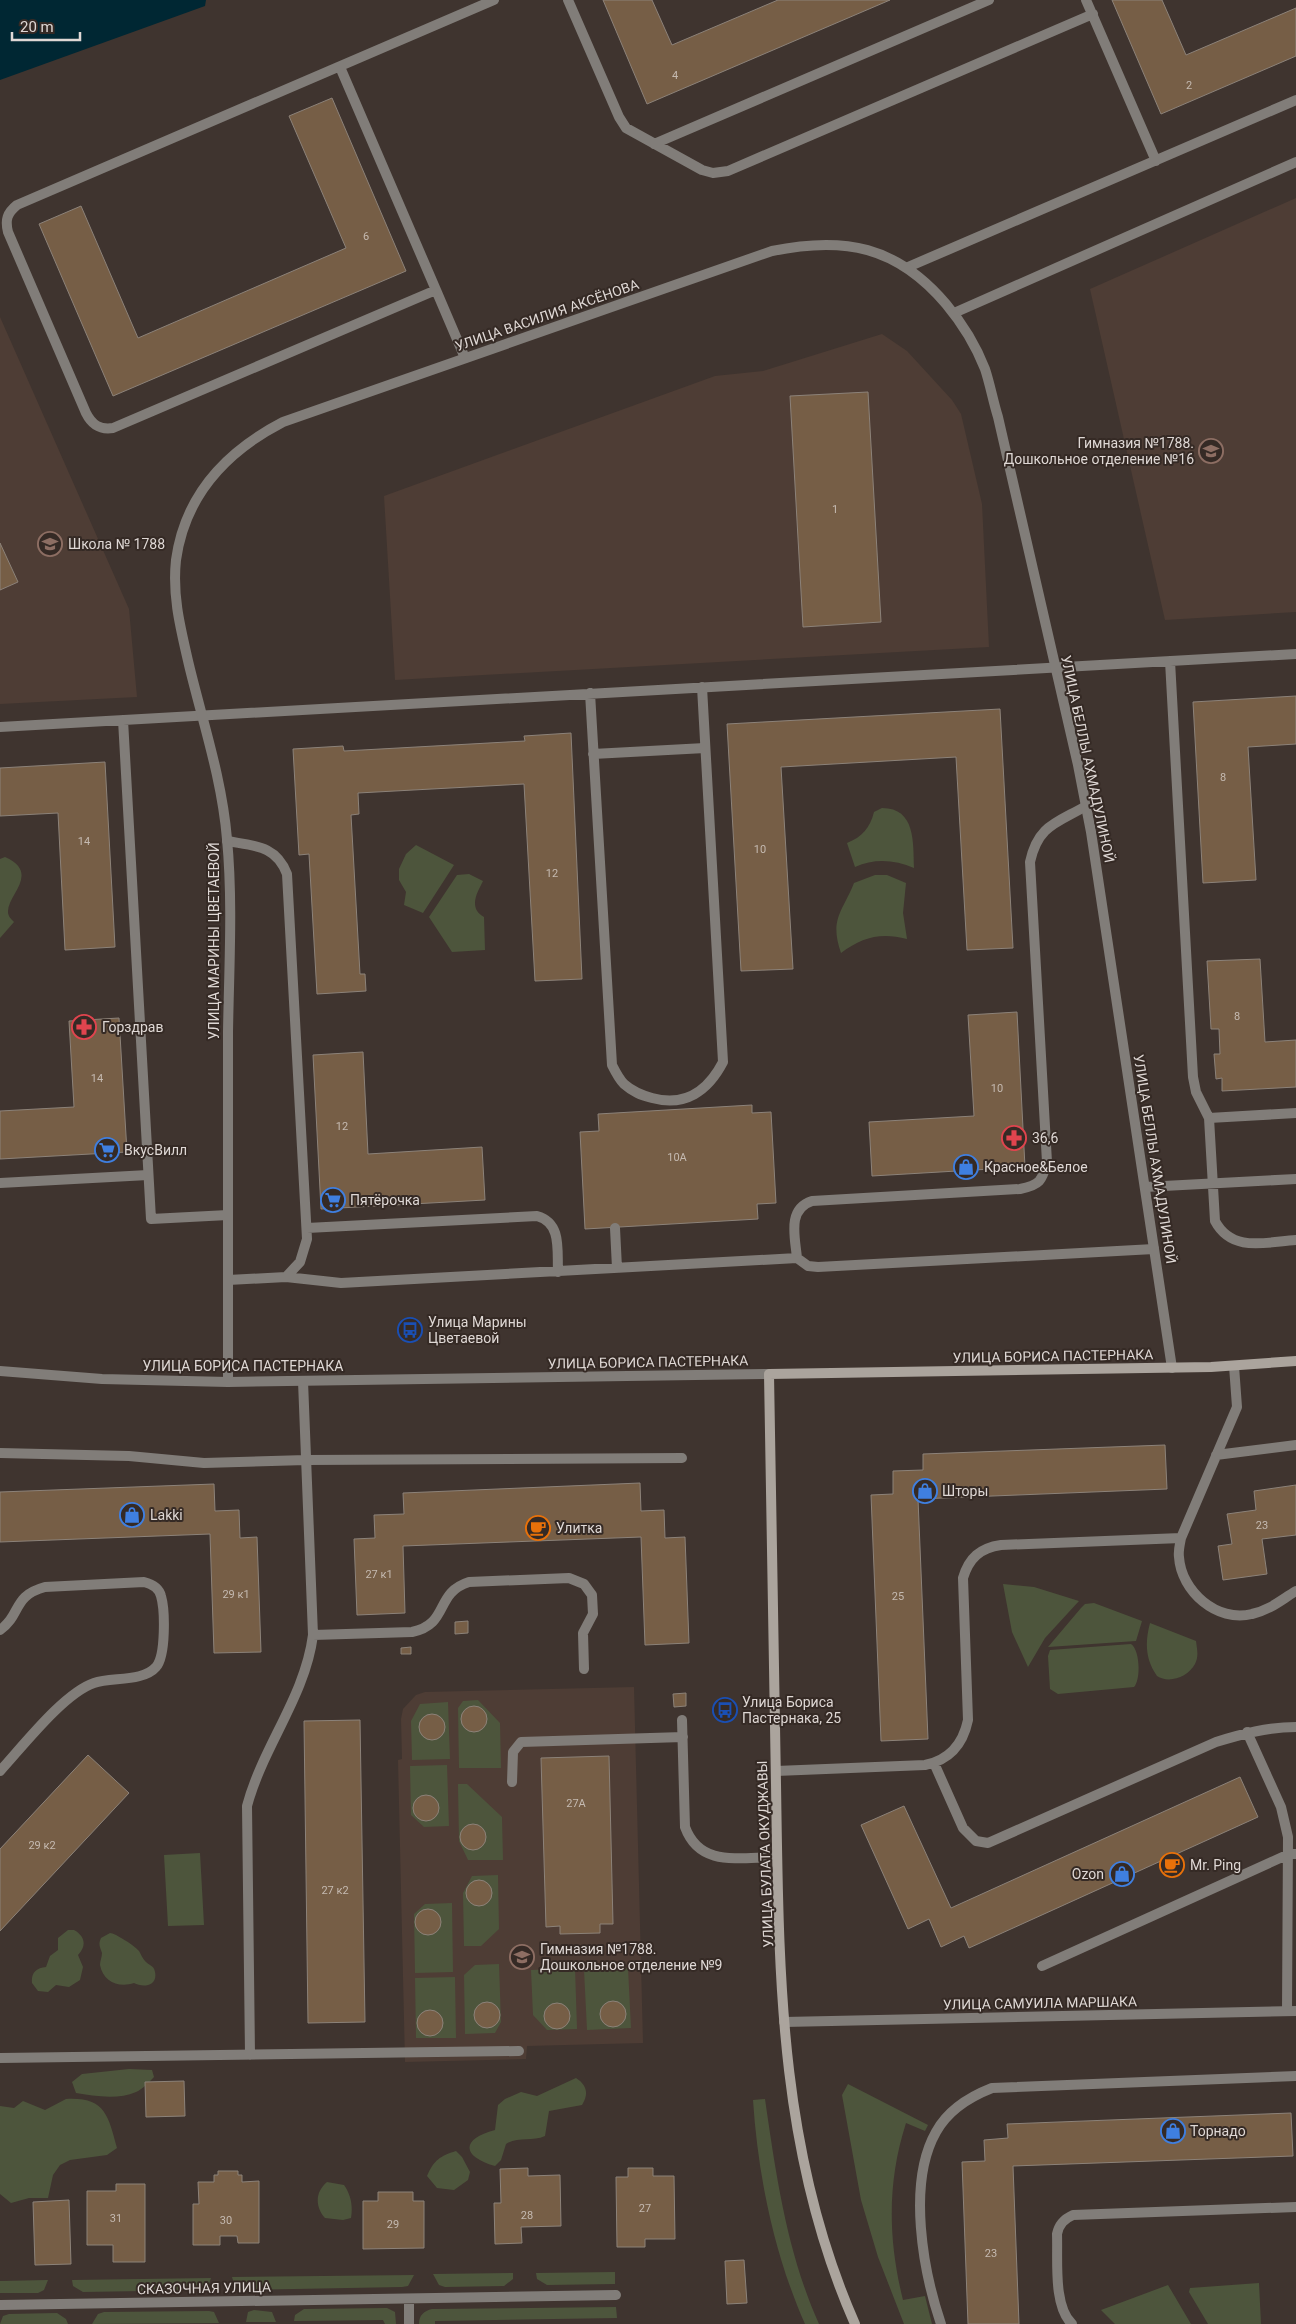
<svg xmlns="http://www.w3.org/2000/svg" width="1296" height="2324" font-family="Roboto,sans-serif">
  <rect width="100%" height="100%" fill="#3f342f"/>
  <path fill="#4e3d35" d="M1296 198V612L1165 620 1090 289Z
    M0 317 129 609 137 697 0 704Z
    M882 334 907 351 952 400 961 414 982 504 989 647 395 680 384 496 715 376 763 371Z
    M634 1687 643 2043 527 2046 526 2059 405 2062 398 1760 402 1759 401 1719 403 1709 416 1695 425 1692Z"/>
  <path fill="#4d553c" d="M882 808C916 808 913 843 914 868 895 860 875 858 855 867L847 843C862 837 870 828 874 812Z
    M416 845 454 865 423 913 404 905 406 892 399 880V869L406 854Z
    M5 857C41 873 7 895 8 912 8 916 11 919 14 922L0 938V859Z
    M469 874 483 881C477 893 468 908 484 917L485 950 452 952 429 917 457 875Z
    M875 875H887L906 883 903 913 907 939C881 932 862 937 841 953 829 919 843 911 854 883Z
    M1003 1584 1034 1587 1079 1601 1045 1638 1028 1667 1012 1632Z
    M1094 1603 1142 1621 1136 1641 1048 1647 1081 1608 1085 1604Z
    M1150 1623 1196 1641C1197 1649 1199 1656 1195 1664 1188 1677 1169 1684 1157 1676 1145 1659 1145 1642 1150 1623Z
    M1131 1644C1140 1650 1141 1679 1134 1687L1058 1694 1050 1689 1048 1656 1050 1650Z
    M478 1700 500 1723 501 1768H459L458 1708 463 1701Z
    M448 1702 450 1759 412 1760 411 1721 420 1704Z
    M447 1765 449 1826 424 1827 411 1815 410 1766Z
    M458 1784H467L502 1817 503 1860H468L459 1841Z
    M200 1853 204 1925 168 1926 164 1855Z
    M498 1875 499 1929 481 1946H464L463 1893 472 1876Z
    M452 1903 453 1972 415 1973 414 1914 425 1904Z
    M68 1930H74C85 1936 87 1946 78 1955L83 1967 80 1980 69 1987 56 1985 48 1992 38 1991 32 1983C31 1973 36 1968 46 1967L50 1956 58 1950V1938Z
    M110 1933C115 1933 135 1946 139 1951 141 1954 142 1958 145 1961 149 1966 154 1965 155 1972 158 1986 143 1988 134 1983 119 1988 103 1982 100 1965 100 1961 102 1957 102 1953 100 1946 98 1945 101 1938Z
    M499 1964 501 2022 495 2033 465 2034 464 1975 475 1965Z
    M575 1968 577 2029 547 2030 533 2015 531 1970Z
    M628 1968 631 2028 587 2030 584 1970Z
    M455 1977 456 2038H416L415 1978Z
    M129 2069 152 2070 154 2077C149 2082 143 2089 136 2092 118 2100 94 2096 76 2093L72 2082 82 2074Z
    M576 2078C587 2085 589 2094 582 2105L549 2111 545 2136C532 2142 518 2136 506 2144L501 2160 495 2166C461 2156 461 2139 495 2130L498 2105 505 2099 521 2092 537 2096Z
    M848 2084 928 2125 925 2131 906 2123C887 2182 888 2240 903 2300L925 2296 932 2324H904L878 2257 861 2200 842 2095Z
    M66 2099C105 2097 108 2115 117 2148L107 2155 70 2160 60 2165 53 2175 48 2198H29L11 2203 0 2194V2106L14 2108 23 2101 45 2110Z
    M765 2099C776 2175 787 2253 819 2324H805C774 2254 758 2176 753 2100Z
    M456 2151 462 2157 470 2172 468 2180 454 2190 437 2188 427 2176C434 2160 440 2156 456 2151Z
    M327 2182 344 2185C351 2195 353 2206 351 2218L343 2220 325 2218C315 2207 315 2192 327 2182Z
    M615 2272V2284L547 2285 537 2279 536 2273Z
    M513 2273V2279L504 2286 445 2287 439 2285 433 2274Z
    M414 2275 408 2286 402 2287 245 2290C238 2288 234 2285 232 2277Z
    M211 2278 208 2287 202 2290 83 2292 73 2286 72 2280Z
    M48 2280 44 2290 38 2293H0V2281Z
    M1259 2283 1261 2324H1208L1189 2292 1190 2288Z
    M1168 2285 1191 2324H1115L1101 2310Z
    M616 2307 617 2318 435 2321V2324H419C419 2315 424 2311 432 2309Z
    M387 2308 395 2312 396 2324H385L383 2320 294 2321 295 2315 304 2309Z
    M254 2310 272 2312 276 2322H246L248 2312Z
    M209 2311 214 2312 219 2323 92 2324 98 2314 104 2312Z
    M57 2313 66 2319 68 2324H0L3 2316 9 2314Z"/>
  <path fill="#002733" d="M0 0H206L205 6 0 80Z"/>
  <path fill="#765e46" stroke="#8c8279" d="M603 0H652L672 45 778 0H890L647 104Z
    M1112 0H1162L1186 55 1296 8V56L1161 114Z
    M332 98 406 271 113 396 39 224 81 206 138 338 346 248 289 116Z
    M868 392 881 622 803 627 790 396Z
    M0 543 18 582 0 590Z
    M1296 696V744L1248 747 1256 880 1203 883 1193 702Z
    M1000 709 1013 948 967 950 956 757 781 767 793 969 741 971 727 724Z
    M571 733 582 979 535 981 524 784 358 793 359 814 351 815 360 974H365L366 991 317 994 309 854 299 855 293 749 343 746 344 751 525 741 524 736Z
    M105 762 115 947 65 950 58 813 0 816V768Z
    M1260 959 1265 1042 1296 1040V1087L1222 1091V1078L1216 1079 1214 1054H1220L1219 1029H1211L1207 961Z
    M1017 1012 1025 1167 872 1176 869 1122 974 1116 968 1015Z
    M119 1018 127 1152 0 1159V1111L74 1107 69 1021Z
    M363 1052 368 1154 482 1147 485 1200 321 1209 313 1055Z
    M752 1105V1113L771 1112 776 1203 757 1204 758 1219 585 1229 580 1132 599 1131 598 1114Z
    M1165 1445 1167 1489 918 1499 928 1739 881 1741 871 1495 893 1494V1471L923 1470V1454Z
    M640 1483 641 1511 664 1510 665 1538 685 1537 689 1643 645 1645 641 1537 403 1546 405 1613 357 1615 354 1539 375 1538 374 1515 404 1514 403 1493Z
    M214 1484 215 1511 239 1510 240 1538 257 1537 261 1652 214 1653 210 1534 0 1542V1492Z
    M1296 1485V1535L1262 1539 1267 1574 1223 1580 1218 1546 1232 1544 1227 1514 1256 1510 1254 1491Z
    M468 1621V1633L455 1634V1622Z
    M411 1647V1654H401V1648Z
    M686 1693V1706L674 1707 673 1694Z
    M461 1719a13 13 0 1 1 26 0a13 13 0 1 1-26 0Z
    M419 1727a13 13 0 1 1 26 0a13 13 0 1 1-26 0Z
    M360 1720 365 2022 308 2023 304 1721Z
    M88 1755 129 1793 0 1931V1849Z
    M609 1756 613 1924H600V1933L560 1934V1926L546 1927 541 1758Z
    M1240 1777 1258 1817 969 1948 964 1936 941 1947 929 1919 908 1929 861 1825 904 1806 951 1908Z
    M413 1808a13 13 0 1 1 26 0a13 13 0 1 1-26 0Z
    M460 1837a13 13 0 1 1 26 0a13 13 0 1 1-26 0Z
    M466 1893a13 13 0 1 1 26 0a13 13 0 1 1-26 0Z
    M415 1922a13 13 0 1 1 26 0a13 13 0 1 1-26 0Z
    M600 2014a13 13 0 1 1 26 0a13 13 0 1 1-26 0Z
    M474 2015a13 13 0 1 1 26 0a13 13 0 1 1-26 0Z
    M544 2016a13 13 0 1 1 26 0a13 13 0 1 1-26 0Z
    M417 2023a13 13 0 1 1 26 0a13 13 0 1 1-26 0Z
    M184 2081 185 2116 146 2117 145 2082Z
    M1291 2113 1293 2156 1013 2166 1019 2324H968L962 2162 985 2161 984 2140 1008 2138 1007 2124Z
    M528 2168V2176L560 2175 561 2226 521 2227 522 2243 495 2244 494 2203H501L500 2169Z
    M628 2168H653V2176H674L675 2239H645V2247H617L616 2177H628Z
    M218 2171H238V2175H242V2182L259 2181V2243H238L237 2236H220V2245H193V2204H199L198 2182H214V2175H218Z
    M116 2184H145V2262H113V2245H87V2191H116Z
    M378 2192H413V2201H424V2248L363 2249V2201H378Z
    M69 2200 71 2264 35 2265 33 2202Z
    M744 2260 747 2303 727 2304 725 2261Z"/>
  <g fill="none" stroke-linecap="round" stroke-linejoin="round">
    <path stroke="#817d79" stroke-width="10" d="M568 0 619 117 626 128 702 170 713 173 728 171 1093 14
      M1086 0 1156 161
      M340 67 436 290 113 428C100 430 92 425 86 413L8 232C5 220 7 213 17 205L494 0
      M654 144 989 0
      M908 267 1296 100
      M436 290 465 358
      M954 313 1296 162
      M1170 661 1193 1077 1196 1092 1209 1118
      M590 693 612 1065C615 1071 619 1079 624 1084 633 1092 641 1095 652 1098 685 1107 708 1091 723 1062L702 687
      M123 720 151 1219 228 1215
      M0 727 1296 654
      M593 754 705 748
      M1086 806C1057 823 1038 825 1030 862L1047 1162C1042 1181 1040 1185 1020 1189L812 1201C787 1209 795 1237 797 1258L808 1266 818 1267 1154 1249
      M227 841C254 846 276 845 287 874L307 1239 300 1262 286 1277 228 1280
      M1296 1113 1209 1118 1215 1221C1232 1253 1266 1242 1296 1240
      M0 1183 148 1175
      M1145 1187 1296 1179
      M307 1228 537 1216C562 1223 557 1250 558 1272
      M615 1228 617 1268
      M286 1277 341 1283 797 1258
      M1234 1366 1237 1407 1181 1538C1180 1544 1178 1551 1179 1557 1181 1591 1217 1623 1252 1614 1270 1610 1281 1600 1296 1591
      M0 1453 129 1456 204 1463 306 1460 682 1458
      M1216 1455 1296 1445
      M0 1630C22 1614 12 1596 45 1587L144 1582C152 1584 159 1588 161 1596 165 1610 166 1656 156 1667 143 1682 112 1677 94 1683 64 1693 23 1746 0 1771
      M313 1635 412 1632C450 1624 434 1593 469 1582L569 1578 584 1584 592 1595 593 1614 583 1633 584 1669
      M682 1720 685 1827C700 1868 740 1857 777 1857
      M1247 1732 1281 1807 1288 1837 1287 2011
      M934 1763 963 1828 976 1841 988 1843 1216 1742C1242 1734 1268 1727 1296 1727
      M776 1771 925 1765C950 1760 963 1744 968 1720L963 1578C969 1558 980 1548 1001 1545L1181 1538
      M512 1782 513 1752 521 1742 683 1737
      M1042 1966 1289 1854H1295
      M250 2055 247 1806C263 1746 305 1697 313 1635L303 1381
      M0 2058 519 2051
      M941 2324C923 2271 907 2183 936 2132 948 2110 969 2097 992 2088L1296 2076
      M1072 2324C1053 2306 1058 2260 1057 2234 1059 2224 1064 2219 1073 2215L1296 2207"/>
    <path stroke="#817d79" stroke-width="10" d="M0 1371 102 1379 228 1382 769 1374
      M228 1382C228 1265 228 1148 228 1032 229 968 233 902 227 839 222 779 203 723 189 665 181 630 172 597 176 560 185 495 227 451 283 422L772 251C844 236 897 246 946 304 962 323 976 346 985 369 990 384 993 401 998 417L1078 765 1091 832 1172 1368
      M784 2022 1296 2011
      M409 2299V2324
      M0 2305 616 2295"/>
    <path stroke="#aba49d" stroke-width="10" d="M855 2324C778 2150 779 1971 776 1784 774 1647 772 1510 769 1374L1211 1367 1296 1361"/>
  </g>
  <defs>
    <symbol id="school-ring" viewBox="-11 -11 22 22"><circle r="9.5" fill="#352a25" stroke="#8d6e63" stroke-width="1.5"/><path d="M0-5L7-2L0 1L-7-2ZM-4 1L0 2.5L4 1V4Q0 6-4 4Z" fill="#8d6e63"/></symbol>
    <symbol id="pharmacy-ring" viewBox="-11 -11 22 22"><circle r="9.5" fill="#352a25" stroke="#e0444e" stroke-width="1.5"/><path d="M-2-6h4v4h4v4h-4v4h-4v-4h-4v-4h4Z" fill="#e0444e"/></symbol>
    <symbol id="supermarket-ring" viewBox="-11 -11 22 22"><circle r="9.5" fill="#352a25" stroke="#3f7fe0" stroke-width="1.5"/><path d="M-6-5.5h2.5l.6 2H6L4.5 2H-2.5L-4.4-4H-6ZM-1.5 3.2a1.3 1.3 0 1 0 .1 0ZM3 3.2a1.3 1.3 0 1 0 .1 0Z" fill="#3f7fe0"/></symbol>
    <symbol id="shop-ring" viewBox="-11 -11 22 22"><circle r="9.5" fill="#352a25" stroke="#3f7fe0" stroke-width="1.5"/><path d="M-5-2.5h2.3a2.7 3.5 0 0 1 5.4 0H5L5.5 6h-11ZM-1.5-2.5h3a1.5 2.3 0 0 0-3 0Z" fill="#3f7fe0"/></symbol>
    <symbol id="bus-ring" viewBox="-11 -11 22 22"><circle r="9.5" fill="#352a25" stroke="#1a4fb4" stroke-width="1.5"/><path d="M-5-6H5V4H4V6H2V4H-2V6H-4V4H-5ZM-3.5-4V0h7V-4ZM-3.5 1.2v1.5H-2V1.2ZM2 1.2v1.5H3.5V1.2Z" fill="#1a4fb4"/></symbol>
    <symbol id="cafe-ring" viewBox="-11 -11 22 22"><circle r="9.5" fill="#352a25" stroke="#e8710a" stroke-width="1.5"/><path d="M-5.5-4.5H6V0H3Q3 3.5 0 3.5H-2.5Q-5.5 3.5-5.5 0ZM3-3.2v2h1.7v-2ZM-6 4.5H4V6H-6Z" fill="#e8710a"/></symbol>
  </defs>
  <g fill-rule="evenodd">
    <use href="#school-ring" x="1197" y="437" width="28" height="28"/>
    <use href="#school-ring" x="36" y="530" width="28" height="28"/>
    <use href="#pharmacy-ring" x="70" y="1013" width="28" height="28"/>
    <use href="#pharmacy-ring" x="1000" y="1124" width="28" height="28"/>
    <use href="#supermarket-ring" x="93" y="1136" width="28" height="28"/>
    <use href="#shop-ring" x="952" y="1153" width="28" height="28"/>
    <use href="#supermarket-ring" x="319" y="1186" width="28" height="28"/>
    <use href="#bus-ring" x="396" y="1316" width="28" height="28"/>
    <use href="#shop-ring" x="911" y="1477" width="28" height="28"/>
    <use href="#shop-ring" x="118" y="1501" width="28" height="28"/>
    <use href="#cafe-ring" x="524" y="1514" width="28" height="28"/>
    <use href="#bus-ring" x="711" y="1696" width="28" height="28"/>
    <use href="#cafe-ring" x="1158" y="1851" width="28" height="28"/>
    <use href="#shop-ring" x="1108" y="1860" width="28" height="28"/>
    <use href="#school-ring" x="508" y="1943" width="28" height="28"/>
    <use href="#shop-ring" x="1159" y="2117" width="28" height="28"/>
  </g>
  <g text-anchor="middle" dominant-baseline="central" stroke-width="4" stroke-linejoin="round" paint-order="stroke">
    <g font-size="11" fill="#c5bab1">
      <text x="675" y="75">4</text>
      <text x="1189" y="85">2</text>
      <text x="366" y="236">6</text>
      <text x="835" y="509">1</text>
      <text x="1223" y="777">8</text>
      <text x="84" y="841">14</text>
      <text x="760" y="849">10</text>
      <text x="552" y="873">12</text>
      <text x="1237" y="1016">8</text>
      <text x="97" y="1078">14</text>
      <text x="997" y="1088">10</text>
      <text x="342" y="1126">12</text>
      <text x="677" y="1157">10А</text>
      <text x="1262" y="1525">23</text>
      <text x="379" y="1574">27 к1</text>
      <text x="236" y="1594">29 к1</text>
      <text x="898" y="1596">25</text>
      <text x="576" y="1803">27А</text>
      <text x="42" y="1845">29 к2</text>
      <text x="335" y="1890">27 к2</text>
      <text x="645" y="2208">27</text>
      <text x="527" y="2215">28</text>
      <text x="116" y="2218">31</text>
      <text x="226" y="2220">30</text>
      <text x="393" y="2224">29</text>
      <text x="991" y="2253">23</text>
    </g>
    <g font-size="14" fill="#dfd8d5" stroke="#352a25">
      <text transform="translate(547 315) rotate(-19)">УЛИЦА ВАСИЛИЯ АКСЁНОВА</text>
      <text transform="translate(1088 759) rotate(78)">УЛИЦА БЕЛЛЫ АХМАДУЛИНОЙ</text>
      <text transform="translate(214 941) rotate(-90)">УЛИЦА МАРИНЫ ЦВЕТАЕВОЙ</text>
      <text transform="translate(1155 1159) rotate(81)">УЛИЦА БЕЛЛЫ АХМАДУЛИНОЙ</text>
      <text transform="translate(1053 1356) rotate(-1)">УЛИЦА БОРИСА ПАСТЕРНАКА</text>
      <text transform="translate(648 1362) rotate(-1)">УЛИЦА БОРИСА ПАСТЕРНАКА</text>
      <text x="243" y="1366">УЛИЦА БОРИСА ПАСТЕРНАКА</text>
      <text transform="translate(765 1854) rotate(-92)">УЛИЦА БУЛАТА ОКУДЖАВЫ</text>
      <text transform="translate(1040 2003) rotate(-1)">УЛИЦА САМУИЛА МАРШАКА</text>
      <text transform="translate(204 2288) rotate(-1)">СКАЗОЧНАЯ УЛИЦА</text>
    </g>
    <g font-size="14" fill="#dfd8d5" stroke="#352a25" text-anchor="start">
      <text x="1194" y="443" text-anchor="end">Гимназия №1788.<tspan x="1194" dy="16">Дошкольное отделение №16</tspan></text>
      <text x="68" y="544">Школа № 1788</text>
      <text x="102" y="1027">Горздрав</text>
      <text x="1032" y="1138">36,6</text>
      <text x="124" y="1150">ВкусВилл</text>
      <text x="984" y="1167">Красное&amp;Белое</text>
      <text x="350" y="1200">Пятёрочка</text>
      <text x="428" y="1322">Улица Марины<tspan x="428" dy="16">Цветаевой</tspan></text>
      <text x="942" y="1491">Шторы</text>
      <text x="150" y="1515">Lakki</text>
      <text x="556" y="1528">Улитка</text>
      <text x="742" y="1702">Улица Бориса<tspan x="742" dy="16">Пастернака, 25</tspan></text>
      <text x="1190" y="1865">Mr. Ping</text>
      <text x="1104" y="1874" text-anchor="end">Ozon</text>
      <text x="540" y="1949">Гимназия №1788.<tspan x="540" dy="16">Дошкольное отделение №9</tspan></text>
      <text x="1190" y="2131">Торнадо</text>
    </g>
  </g>
  <path d="M12 32v8h68v-8" fill="none" stroke="#dfd8d5" stroke-width="2.5"/>
  <text x="20" y="32" font-size="15" fill="#dfd8d5" stroke="#352a25" stroke-width="4" paint-order="stroke">20 m</text>
</svg>
